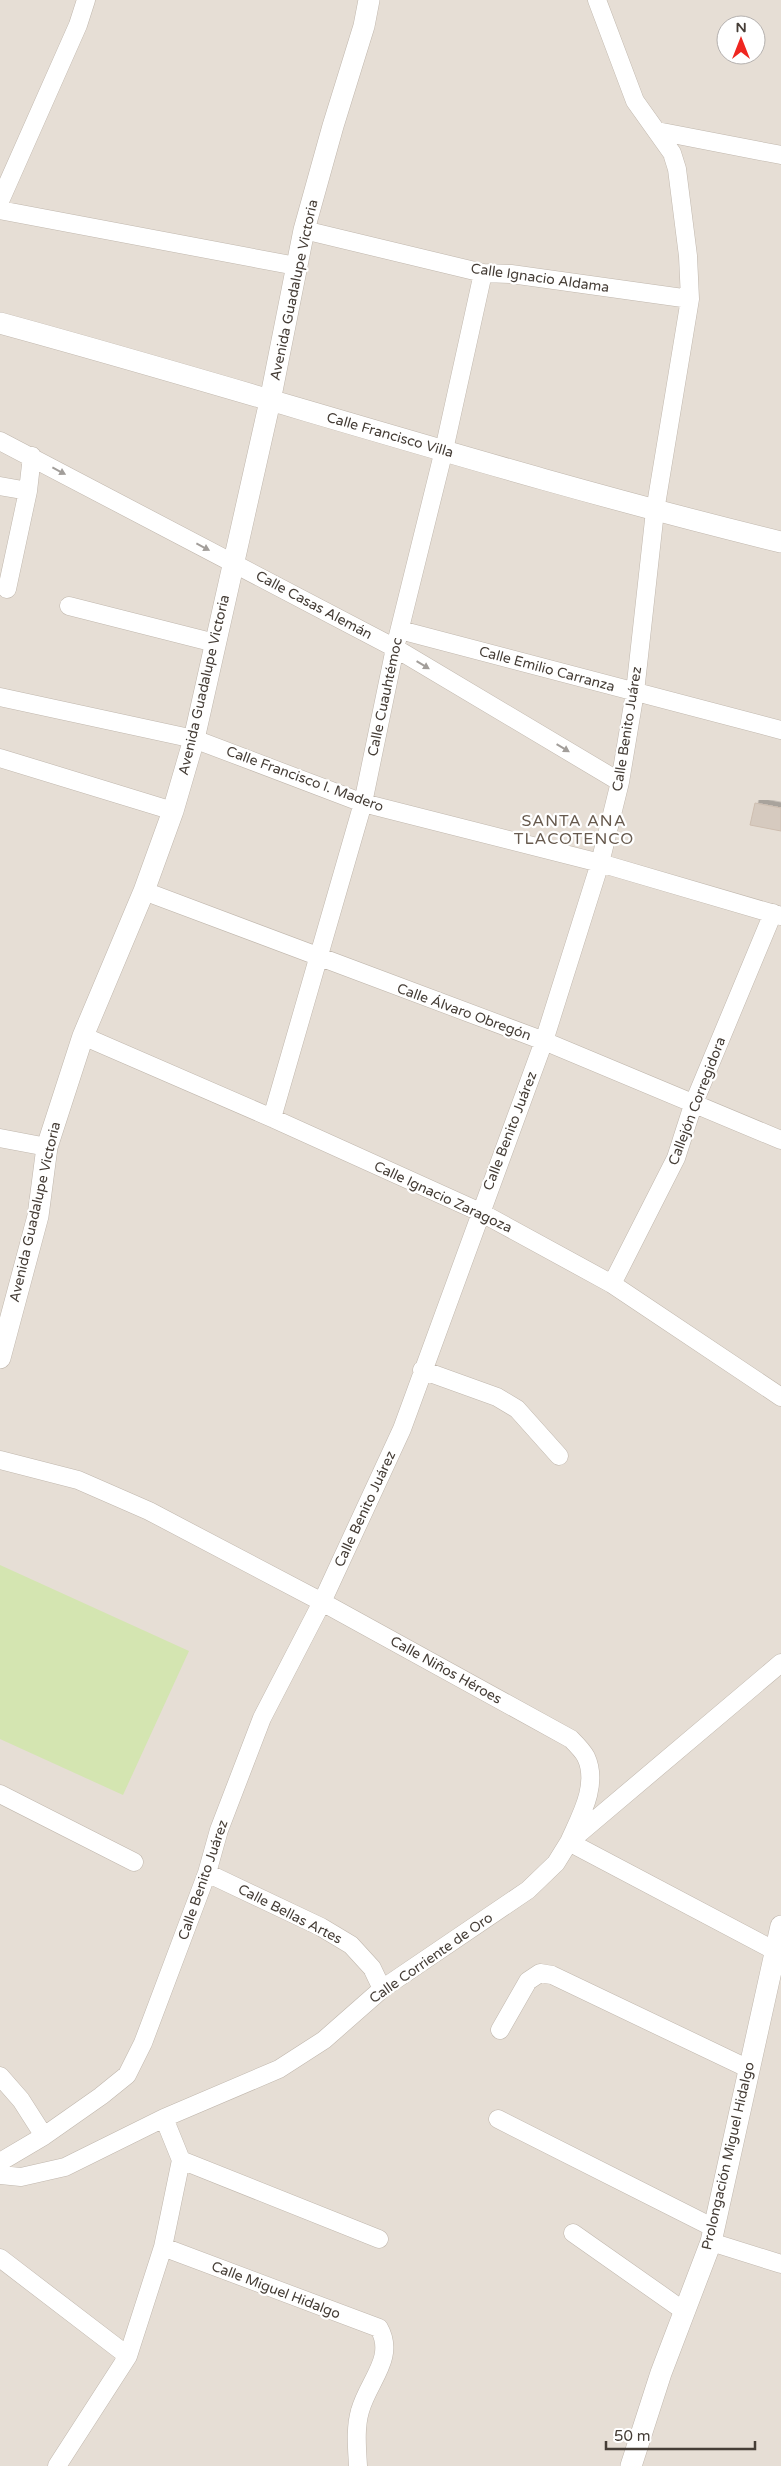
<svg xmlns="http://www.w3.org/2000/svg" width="781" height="2466" font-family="'Varela Round',sans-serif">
  <defs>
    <filter id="shadow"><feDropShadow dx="4.5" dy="-4.5" stdDeviation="0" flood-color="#0004"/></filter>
  </defs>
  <rect width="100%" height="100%" fill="#f2ede6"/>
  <path fill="#e6ded5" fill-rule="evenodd" d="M0 0H781V2466H0ZM726 25H756V55H726Z"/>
  <path fill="#d4e5b1" d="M0 1565 189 1651 123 1795 0 1739Z"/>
  <path fill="#d6cabf" stroke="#cebeb0" filter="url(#shadow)" d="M755 803 781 808V831L750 825Z"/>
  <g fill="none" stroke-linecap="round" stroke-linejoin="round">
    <defs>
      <path id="minor" d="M657 131 781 155
        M0 201 78 25 86 0
        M0 210 296 266
        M304 230 483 273 511 274 690 299
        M0 441 395 648 620 782
        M0 486 28 491
        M7 589 28 491 32 456
        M69 606 215 643
        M400 630 781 730
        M0 697 194 739 363 803 600 863 781 916
        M0 758 173 811
        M144 891 544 1041 781 1140
        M83 1036 272 1118 480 1212 612 1284 781 1397
        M272 1118 363 803 395 648 444 450 483 273
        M0 1138 47 1147
        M612 1284 676 1158 693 1105 773 913
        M422 1370 497 1397 517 1409 559 1456
        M0 1460 78 1480 149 1511 322 1602 571 1739C576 1744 583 1751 586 1757 599 1785 580 1817 569 1842L781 1954
        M0 1794 134 1862
        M207 1873 321 1927 351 1945 372 1968 382 1989
        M500 2030 528 1981 540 1973 552 1975 749 2069
        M0 2076 21 2100 44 2136
        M164 2118 181 2160 163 2247 379 2328C396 2358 368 2381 360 2411 355 2428 357 2448 358 2466
        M498 2119 714 2228
        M181 2160 379 2239
        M0 2162 44 2136 101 2096 127 2075 143 2043 207 1873 219 1830 262 1718 322 1602 402 1429 544 1041 600 863 620 782 635 692 655 511 690 299 688 256 677 169 672 153 635 101 597 0
        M0 2175 21 2177 65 2167 164 2118 279 2069 324 2040 382 1989 528 1890 556 1863 569 1842 781 1663
        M573 2233 684 2311
        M711 2242 781 2264
        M0 2258 128 2356
        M57 2466 128 2356 163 2247"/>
      <path id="tertiary" d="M0 323C261 394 518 478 781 542
        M0 1358 38 1216 47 1147 83 1036 144 891 173 811 194 739 270 401 304 230 333 126 364 26 369 0
        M631 2466 661 2373 711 2242 781 1926"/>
    </defs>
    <use href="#minor" stroke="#c0b7ad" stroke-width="19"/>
    <use href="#tertiary" stroke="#c0b7ad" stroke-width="22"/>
    <use href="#minor" stroke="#fff" stroke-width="18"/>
    <use href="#tertiary" stroke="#fff" stroke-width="21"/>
  </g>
  <defs><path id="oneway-solid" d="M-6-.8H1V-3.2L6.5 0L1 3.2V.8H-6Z" transform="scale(1.25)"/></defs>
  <g fill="#a29e9a">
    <use href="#oneway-solid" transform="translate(59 471) rotate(28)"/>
    <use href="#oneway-solid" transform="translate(203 547) rotate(28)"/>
    <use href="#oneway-solid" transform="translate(423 665) rotate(31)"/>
    <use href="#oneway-solid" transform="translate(563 748) rotate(31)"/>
  </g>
  <g text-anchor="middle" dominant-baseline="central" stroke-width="4.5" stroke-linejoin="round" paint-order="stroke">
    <g font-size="14" fill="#453d36" stroke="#fff">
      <text transform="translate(540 278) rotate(8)">Calle Ignacio Aldama</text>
      <text transform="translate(294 290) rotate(-78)">Avenida Guadalupe Victoria</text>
      <text transform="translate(390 435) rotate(16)">Calle Francisco Villa</text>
      <text transform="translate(314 605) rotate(28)">Calle Casas Alemán</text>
      <text transform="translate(547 669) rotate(15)">Calle Emilio Carranza</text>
      <text transform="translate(204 685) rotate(-77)">Avenida Guadalupe Victoria</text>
      <text transform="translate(385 697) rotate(-78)">Calle Cuauhtémoc</text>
      <text transform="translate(627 729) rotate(-81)">Calle Benito Juárez</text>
      <text transform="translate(305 779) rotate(20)">Calle Francisco I. Madero</text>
      <text transform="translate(464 1012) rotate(20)">Calle Álvaro Obregón</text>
      <text transform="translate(697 1101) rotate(-69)">Callejón Corregidora</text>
      <text transform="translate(510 1131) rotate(-69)">Calle Benito Juárez</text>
      <text transform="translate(443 1197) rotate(25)">Calle Ignacio Zaragoza</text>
      <text transform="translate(35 1212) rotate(-77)">Avenida Guadalupe Victoria</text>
      <text transform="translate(365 1509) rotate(-65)">Calle Benito Juárez</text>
      <text transform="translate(446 1670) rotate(29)">Calle Niños Héroes</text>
      <text transform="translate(203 1880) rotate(-71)">Calle Benito Juárez</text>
      <text transform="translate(290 1914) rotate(27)">Calle Bellas Artes</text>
      <text transform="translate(431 1958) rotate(-35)">Calle Corriente de Oro</text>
      <text transform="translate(728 2156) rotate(-77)">Prolongación Miguel Hidalgo</text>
      <text transform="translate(276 2290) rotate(21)">Calle Miguel Hidalgo</text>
    </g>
    <g font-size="16" letter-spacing="1" fill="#675a4e" stroke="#fff">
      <text x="574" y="821">SANTA ANA<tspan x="574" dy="18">TLACOTENCO</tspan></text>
    </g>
  </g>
  <g transform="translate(741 40)"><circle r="24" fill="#ffffff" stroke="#b5b1af"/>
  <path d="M0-4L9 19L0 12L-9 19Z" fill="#ef2620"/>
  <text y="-8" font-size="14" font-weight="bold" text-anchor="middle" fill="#453d36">N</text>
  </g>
  <path d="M606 2441v8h149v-8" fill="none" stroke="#453d36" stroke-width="2.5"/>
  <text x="614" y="2441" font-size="15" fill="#453d36" stroke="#ffffff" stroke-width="4" paint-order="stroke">50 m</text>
</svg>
